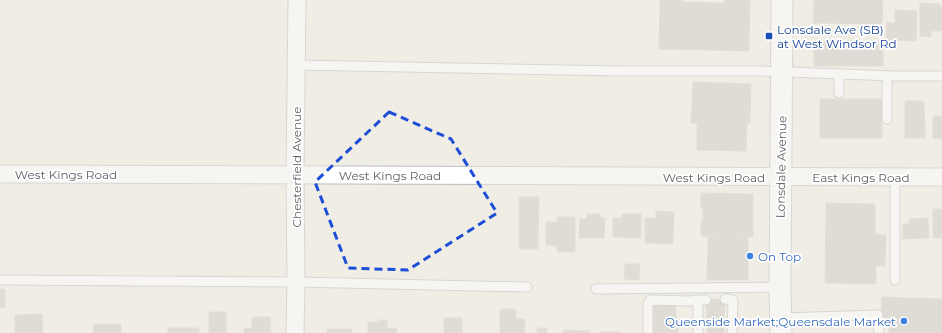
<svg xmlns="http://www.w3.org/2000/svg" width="942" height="333" font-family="Montserrat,sans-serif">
  <rect width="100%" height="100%" fill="#f0ede5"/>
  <path fill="#cbc8c2" stroke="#d5cfc3" d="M660 0H682V2L724 3V0H750L749 51 659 49Z
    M814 0H883L882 24 813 23Z
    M920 3 940 4V7H942V31H931V37L920 36Z
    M895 10 917 11 916 41 886 40 887 22 895 23Z
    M814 41H883V66H814Z
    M693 82 751 84 750 123H747L746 151 697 150V123H691Z
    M820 99H882V138H820Z
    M905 101H924L925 138H905Z
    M933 116H942V139L933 138Z
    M701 193 753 194V237L701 236V222H703V208H701Z
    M519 197H539L538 249H519Z
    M826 203 875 204V234L886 235 885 266H876V284L825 283Z
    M933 209H942V238H933Z
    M656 211 674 212 673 244 645 243V218H656Z
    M587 214H600V217L605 218 604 238H579L580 219H587Z
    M622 214H641V238L613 237V218H622Z
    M557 217H575V252H557V246L546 245V222H558Z
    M928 218 929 238 903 239V224H909V219Z
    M708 236 748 237V280H707Z
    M625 264H640L639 280 624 279Z
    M0 289H5V308H0Z
    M882 297 942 299V333H889V320H884L881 315Z
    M725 299 724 333H707L706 300Z
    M653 304H675L676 317 678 318V333H653Z
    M500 309H516V319H525L524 333H500Z
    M209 312H226V333H209Z
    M42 314 43 333H15V315Z
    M252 317H270L271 333H244V328H252Z
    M444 318H462V333H444Z
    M378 320H387V328H397V333H368V322H378Z
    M94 324H121V333H93Z
    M168 328H199V333H168Z
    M537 328H547V333H537Z
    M327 329H352V333H327Z
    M563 330 589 331V333H563Z
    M599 332H619V333H599Z"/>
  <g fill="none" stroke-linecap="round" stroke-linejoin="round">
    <defs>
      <path id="service" d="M296 65 621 71H760L894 76H942
        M887 76V119
        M839 93V74
        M0 280 296 282 527 287
        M895 280V177
        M596 289 780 287
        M725 299 733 300 732 333
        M781 318 878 315 879 333
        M648 333V304L650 300 690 301 698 300H706
        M698 333V300"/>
      <path id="minor" d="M0 174 942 177
        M295 333 296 282 295 174 297 0"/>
      <path id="tertiary" d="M781 333 780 287 782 0"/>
    </defs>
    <use href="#service" stroke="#b7bbbf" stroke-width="11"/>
    <use href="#minor" stroke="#b7bbbf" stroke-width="19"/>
    <use href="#tertiary" stroke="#b7bbbf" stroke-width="23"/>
    <use href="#service" stroke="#fff" stroke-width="9"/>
    <use href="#minor" stroke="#fff" stroke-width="17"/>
    <use href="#tertiary" stroke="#fff" stroke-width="21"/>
  </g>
  <path d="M0 0H942V333H0ZM389 112 451 139 497 213 408 270 348 268 315 182Z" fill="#f0ede5" fill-opacity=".55" fill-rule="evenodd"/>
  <path fill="none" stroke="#1d4ed8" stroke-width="3" stroke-dasharray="8 5" stroke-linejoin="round" d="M389 112 451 139 497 213 408 270 348 268 315 182Z"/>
  <rect fill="#1a4fb4" stroke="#fff" stroke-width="1.5" x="765" y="32" width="8" height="8" rx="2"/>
  <g fill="#3f7fe0" stroke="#fff" stroke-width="1.5">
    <circle cx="750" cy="256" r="4"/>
    <circle cx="904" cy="321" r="4"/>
  </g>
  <g text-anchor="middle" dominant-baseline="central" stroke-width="3.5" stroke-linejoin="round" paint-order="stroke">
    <g font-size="12" fill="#164399" stroke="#fff" text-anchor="start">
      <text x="777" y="29">Lonsdale Ave (SB)<tspan x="777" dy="14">at West Windsor Rd</tspan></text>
    </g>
    <g font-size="12" fill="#5d6166" stroke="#fff">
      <text transform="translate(296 167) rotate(-90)">Chesterfield Avenue</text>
      <text transform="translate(781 167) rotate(-89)">Lonsdale Avenue</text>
      <text x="66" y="174">West Kings Road</text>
      <text x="390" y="175">West Kings Road</text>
      <text x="714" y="177">West Kings Road</text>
      <text x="861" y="177">East Kings Road</text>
    </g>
    <g font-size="12" fill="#366cbe" stroke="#fff" text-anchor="start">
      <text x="758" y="256">On Top</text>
      <text x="896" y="321" text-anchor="end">Queenside Market;Queensdale Market</text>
    </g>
  </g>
</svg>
